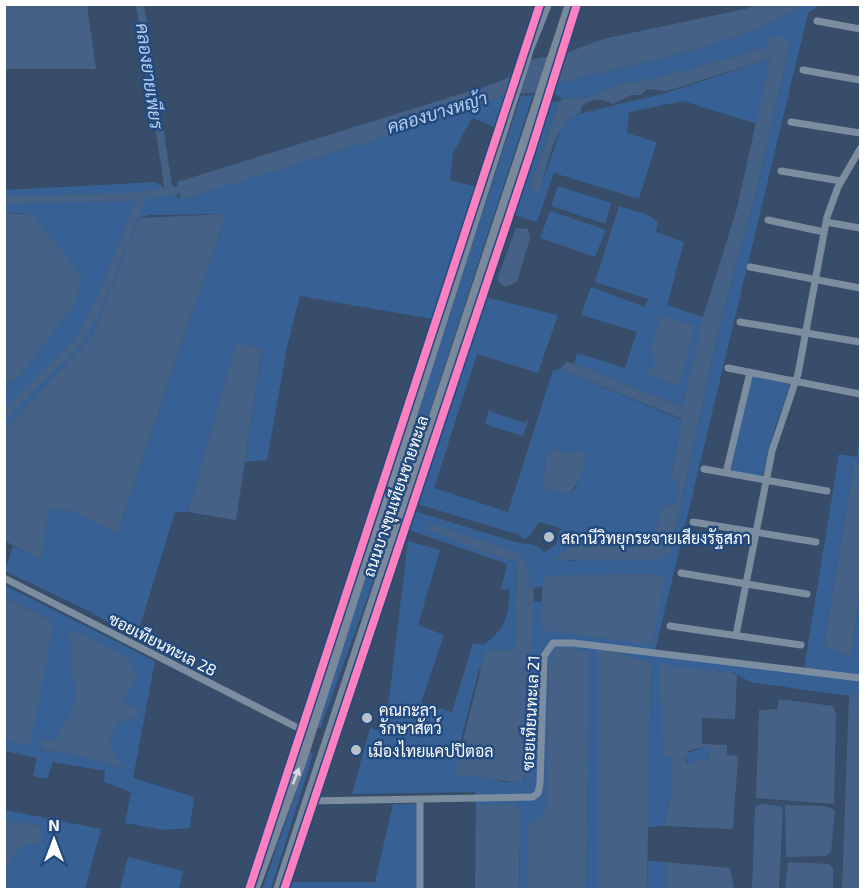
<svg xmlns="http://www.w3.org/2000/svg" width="865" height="894" font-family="'Exo 2',Sarabun,sans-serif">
  <rect width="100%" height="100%" fill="#384d69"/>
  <path fill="#376194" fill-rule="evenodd" d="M806 5H820L808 13 655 651 804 669 839 454 857 457 860 435V463H854L824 643 827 648 851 657 860 588V694L849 696 750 682 733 672 664 756H671V793L664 826 648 827 651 663 597 651V889H586L590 652 549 662 546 811 536 823H528L526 889H519L520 858 514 805H476L475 792 352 794 370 728 385 732 408 541 440 550 418 625 444 635 421 703 452 712 473 643 483 645C506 629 508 617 510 590L501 589 507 564 409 530 414 511 515 542 535 545 545 552 557 543 560 528 539 522 528 538 523 539 519 535 418 504 485 297 558 315 538 373 477 354 434 488 508 512 553 370 560 369 682 420 671 477 678 482 679 495 674 503 662 507 652 546 629 545 567 561 603 559 672 544 719 328 756 192 790 44 767 47 660 77 618 85 587 98 562 99 552 91 555 84C635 63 735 47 806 5ZM551 450 571 454 578 450 585 455 576 488 569 494 544 489C542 478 547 468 545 457ZM521 558 529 571 530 588 542 587 546 576 655 574 665 577 542 630V602L533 601 527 765 524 782H503L480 775H456L463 731 479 670 515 651 517 561 503 559Z
    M770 59 757 124 683 101 629 112 627 133 656 142 658 138 639 199 554 173 537 222 513 215 549 102H559L530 186 539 191 561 130 570 116 662 94Z
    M505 95 495 127 472 118 453 153 450 180 476 187 432 319 300 296 287 347 267 460 245 462 262 350 236 344 188 512H175L136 639 91 612 5 571 13 546 40 559 48 514 55 508 71 511 117 534 226 214 149 215 139 218 92 336 5 429V384L18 378 74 305 22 213H5V190L156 182 181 199 444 118Z
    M533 95 384 552 320 729 317 727 434 358 521 96Z
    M558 186 611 203 605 224 551 206Z
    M619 206 648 215 658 222 656 232 684 242 667 305 703 317 683 404 678 405 574 364 577 353 625 368 637 332 581 315 591 287 645 307 648 299 595 282Z
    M550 211 606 230 595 257 540 238Z
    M752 375 791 384 774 430 762 477 730 470Z
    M490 407 491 412 525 423 529 418 523 436 485 424Z
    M4 585 155 661 133 778 194 797 190 828 164 830 125 823 131 792 104 782 105 771 53 762 47 779 33 776 37 758 5 751V736L16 744 26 745 51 620 5 597ZM68 631 122 701 140 710V717L117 723 109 743 123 768 68 753 42 750 41 740 58 739V732C69 719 79 703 76 685 75 680 71 677 71 672 70 656 75 646 68 631Z
    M705 747 709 750 708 759H694L691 764H688L685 754Z
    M310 751 313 754 271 889 262 890Z
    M393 804H417V889L287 890 290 882H375Z
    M5 810 101 829 85 889H5V869L21 846 40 842 39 825 5 821Z
    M128 857 183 871 179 889H120Z
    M648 861 666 862V889L647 890Z"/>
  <path fill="#456185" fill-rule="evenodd" d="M5 4 87 5 96 69H5Z
    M755 5H806C735 47 636 63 555 84L552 91 505 95 444 118 181 200 177 182 496 83 513 75 517 62 563 54 603 39 749 8Z
    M784 36 790 44 756 192 719 328 672 544 667 556 656 560H552L581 542 651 546 662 507 674 503 679 495 678 483 671 478 682 419 560 369 566 362 575 364 678 405 683 404 702 320 737 208 770 59 667 91 647 89 641 95H631L613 104C601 99 592 98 582 106L581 112C553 124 548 165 540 191L533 190 530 186 559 102 562 99 587 98 618 85 660 77 767 47 769 37Z
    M5 213 33 215 83 278 74 305 45 344 18 378 5 384Z
    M226 214 117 534 71 511 55 508 48 514 41 560 5 541V429L92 336 139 218Z
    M516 228 528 229 530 238 517 282 506 287 499 283 498 277Z
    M665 316 695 326 679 386 644 374 653 368 655 361 651 350 660 318Z
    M236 343 262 349 236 520 188 512Z
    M551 450 571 454 578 450 584 451C586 465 579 484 569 494L544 489C542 478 547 468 545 457Z
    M854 463H860V588L851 657 827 648 824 643Z
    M428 523 521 554 529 571 530 588 534 587 527 765 523 782C500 782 479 775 456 775V767L486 650 515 651 517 561 503 559 428 530Z
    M655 574 665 577 652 645 542 630V587L546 576Z
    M4 597 51 620 53 628 31 740 26 745 16 744 5 736Z
    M67 630 81 633 130 659 137 680 122 701 140 710V717L117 723 109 743 123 768 68 753 42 750 41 740 58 739V732C69 719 79 702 75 685 74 680 71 676 71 671 70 656 74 645 67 630Z
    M557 646 590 652 586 889 526 890 528 823 536 822 546 810 549 662Z
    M597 651H612L651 663 647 889H597Z
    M659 664 737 674 735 719 702 718V744L727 745V755L738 756 733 829 664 826 671 793V756H663ZM704 747 709 751 708 759H694L691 764H688L685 760 688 751Z
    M854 693 860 694V889H842L849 696Z
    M779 699 833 706 836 714 834 804 756 798 759 710 777 709Z
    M514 804 520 810 519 889H475L476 805Z
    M761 804 781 806 783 810 779 889H752L755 807Z
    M785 805 824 806 835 810 831 852 826 856 786 857Z
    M5 821 39 825 42 835 41 842 21 846 5 869Z
    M666 862 730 868 734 889H666Z
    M788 862 829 864 833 867V889H785Z"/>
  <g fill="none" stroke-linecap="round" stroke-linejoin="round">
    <path stroke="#456185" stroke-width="8" d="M140 4 168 185 172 191 188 189
      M4 200 132 197 172 191
      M4 415 77 343 97 308 142 196"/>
    <path stroke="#7d8da0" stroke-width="7" d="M817 21 860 29
      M803 70 860 80
      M791 122 860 133
      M781 171 841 181
      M768 220 824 232
      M826 222 860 228
      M750 267 860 288
      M740 322 860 342
      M728 368 860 394
      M704 469 827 491
      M726 473 750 372
      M693 522 816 542
      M681 573 807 594
      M4 578 310 734
      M670 626 801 645
      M736 635 772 451 798 374 827 217 838 187 860 149
      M420 799V890
      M308 801 533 797 538 793 540 784 544 656 553 643H573L860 678"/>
    <path stroke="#79889b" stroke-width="10" d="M254 890 302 760 529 49 547 4
      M278 890 570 4"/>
    <defs>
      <path id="cycleway" d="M249 890 540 4
        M284 890 531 151 577 4"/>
    </defs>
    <use href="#cycleway" stroke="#234a7e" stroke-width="11"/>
    <use href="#cycleway" stroke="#ff80c0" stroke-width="8"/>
  </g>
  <defs><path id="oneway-solid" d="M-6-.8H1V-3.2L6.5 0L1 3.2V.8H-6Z" transform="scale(1.5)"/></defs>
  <use fill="#d7dbe1" href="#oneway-solid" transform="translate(296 776) rotate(-69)"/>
  <g fill="#b9c1ca" stroke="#234a7e" stroke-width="2">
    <circle cx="549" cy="537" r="6"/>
    <circle cx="367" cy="718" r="6"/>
    <circle cx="356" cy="750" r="6"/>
  </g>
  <g text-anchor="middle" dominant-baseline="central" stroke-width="5" stroke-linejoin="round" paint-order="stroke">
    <g font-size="16" fill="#fff" stroke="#234a7e">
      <text transform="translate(395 496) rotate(-71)">ถนนบางขุนเทียนชายทะเล</text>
      <text transform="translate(163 644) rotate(27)">ซอยเทียนทะเล 28</text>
      <text transform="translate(530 713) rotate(-87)">ซอยเทียนทะเล 21</text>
    </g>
    <g font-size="16" fill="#fff" stroke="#234a7e" text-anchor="start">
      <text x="561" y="537">สถานีวิทยุกระจายเสียงรัฐสภา</text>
      <text x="379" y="709">คุณกะลา<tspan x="379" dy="18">รักษาสัตว์</tspan></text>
      <text x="368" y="750">เมืองไทยแคปปิตอล</text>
    </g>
    <g font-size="18" font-style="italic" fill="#b4ceee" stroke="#234a7e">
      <text transform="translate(150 76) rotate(82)">คลองยายเพียร</text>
      <text transform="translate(437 112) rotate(-17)">คลองบางหญ้า</text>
    </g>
  </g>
  <rect width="865" height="894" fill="none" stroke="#ffffff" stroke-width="12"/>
  <g transform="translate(54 840)" stroke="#234a7e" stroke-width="4.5" paint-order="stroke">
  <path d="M0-4.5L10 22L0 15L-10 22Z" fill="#ffffff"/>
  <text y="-9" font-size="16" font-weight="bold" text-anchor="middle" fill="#ffffff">N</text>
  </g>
</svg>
